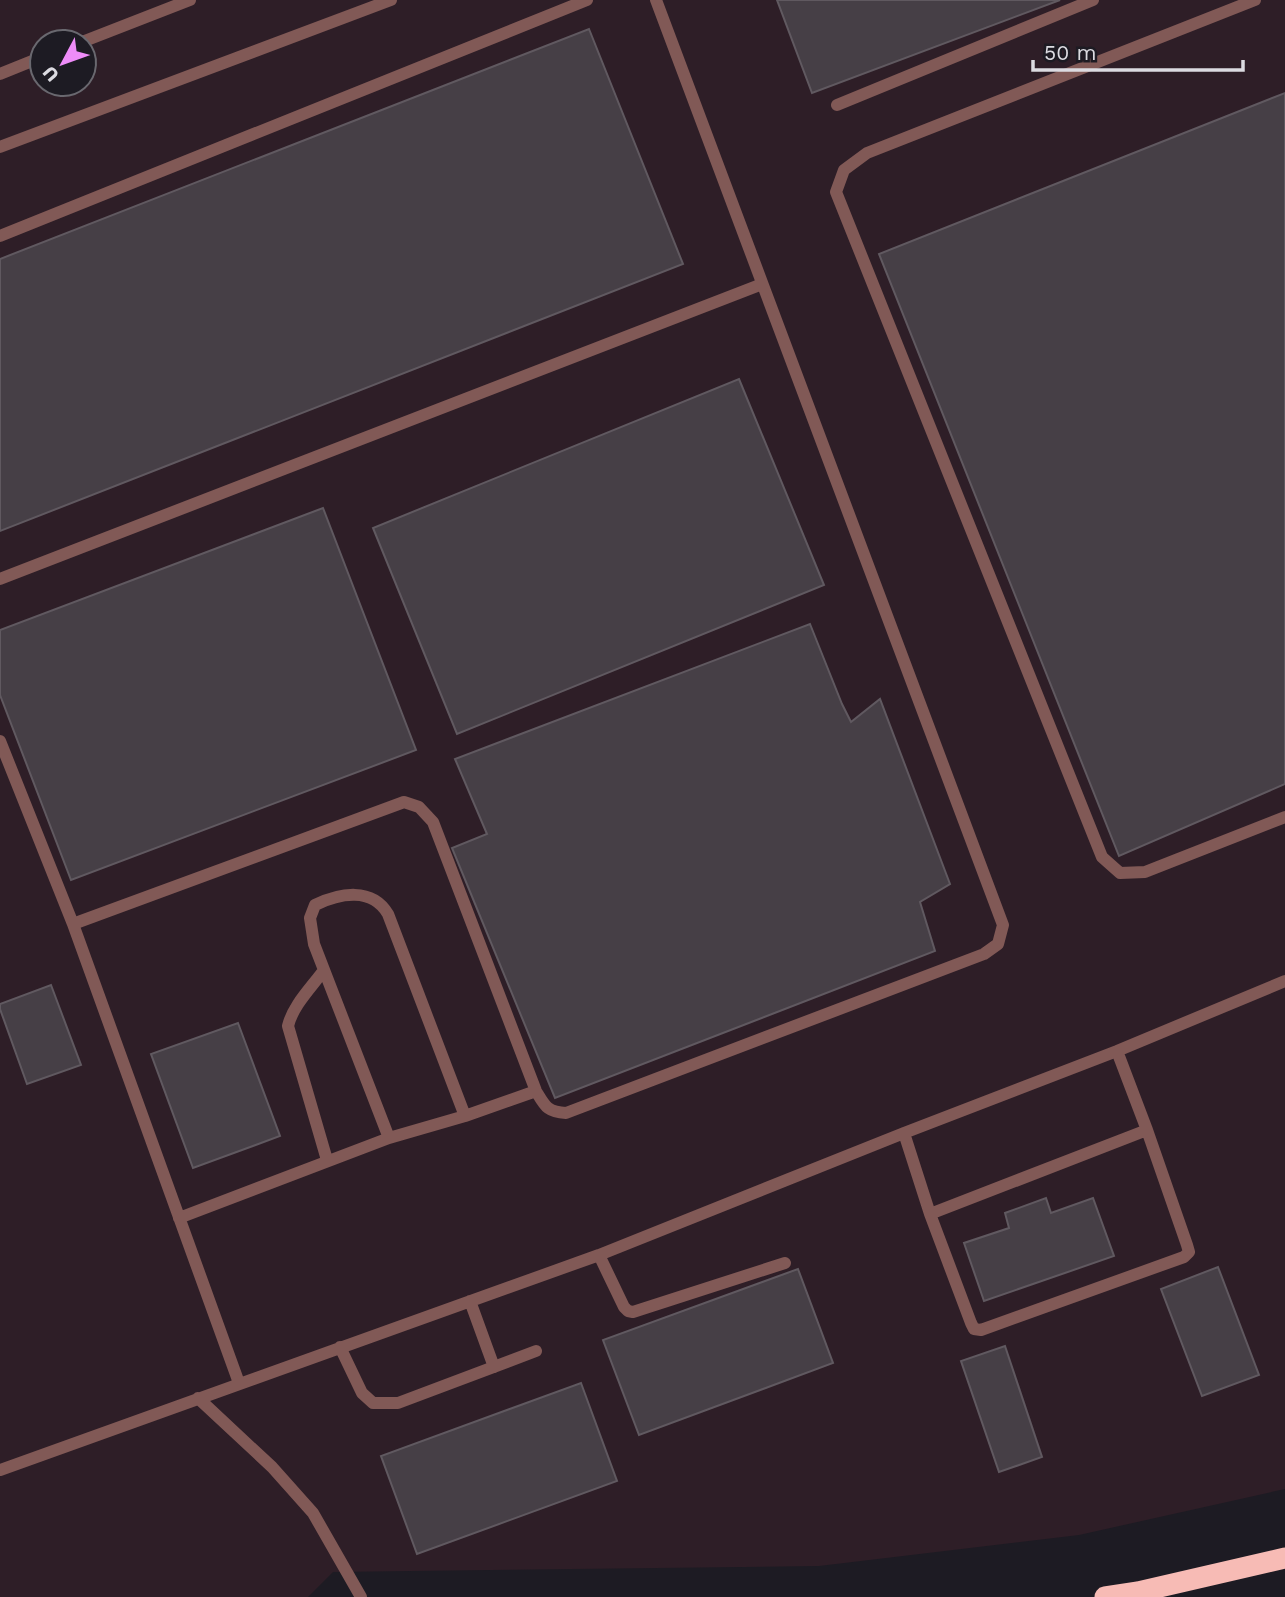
<svg xmlns="http://www.w3.org/2000/svg" width="1285" height="1597" font-family="'Work Sans',sans-serif">
  <rect width="100%" height="100%" fill="#1d1b23"/>
  <path fill="#2e1e27" fill-rule="evenodd" d="M0 0H1285V1489L1079 1535 819 1566 333 1572 308 1597H0ZM42 42H84V84H42Z"/>
  <path fill="#463f46" stroke="#605960" stroke-width="2" d="M777 0H1060L812 93Z
    M589 29 683 264 0 531V259Z
    M1285 93V784L1119 856 879 254Z
    M739 379 824 585 457 734 373 528Z
    M323 508 416 750 71 880 0 695V630Z
    M810 624 842 704 851 722 880 699 950 884 920 902 935 951 555 1098 452 848 487 834 455 759Z
    M51 985 81 1065 27 1084 0 1009V1004Z
    M238 1023 280 1136 193 1168 151 1054Z
    M1046 1198 1051 1213 1093 1198 1114 1256 984 1301 964 1243 1009 1228 1005 1213Z
    M1218 1267 1259 1375 1202 1396 1161 1289Z
    M798 1269 833 1363 639 1435 603 1340Z
    M1005 1346 1042 1457 999 1472 961 1361Z
    M581 1383 617 1481 417 1554 381 1456Z"/>
  <g fill="none" stroke-linecap="round" stroke-linejoin="round">
    <path stroke="#815956" stroke-width="12" d="M1255 0 867 153 844 170 836 192 1102 857 1120 873 1145 872 1285 817
      M82 42 190 0
      M0 74 42 57
      M837 105 1093 0
      M0 147 391 0
      M0 236 587 0
      M0 579 762 284
      M0 741 73 924 239 1383
      M73 924 404 802 419 807 433 822 536 1091C545 1106 547 1112 566 1113L984 954 998 944 1003 925 656 0
      M324 970C311 988 293 1005 288 1026L327 1160
      M904 1133 930 1214 971 1323 974 1329 981 1330 1184 1257 1189 1252 1187 1245 1147 1130 1117 1051
      M389 1138 465 1116
      M930 1214 1147 1130
      M179 1218 389 1138 314 944 310 918 315 905C340 893 372 887 388 914L465 1116 536 1091
      M599 1255 624 1307 628 1311 633 1312 785 1263
      M470 1301 494 1367
      M340 1347 362 1393 373 1403H398L536 1351
      M198 1398 272 1467 313 1513 361 1597
      M0 1470 599 1255 904 1133 1117 1051 1285 981"/>
    <path stroke="#f7bbb5" stroke-width="21" d="M1105 1597 1138 1592 1285 1558"/>
  </g>
  <g transform="translate(63 63) rotate(229)"><circle r="33" fill="#1d1b23" stroke="#69686f" stroke-width="2"/>
  <path d="M0-5L12 26L0 18L-12 26Z" fill="#ee8cf8"/>
  <text y="-10" font-size="19" font-weight="bold" text-anchor="middle" fill="#dcdbe1">U</text>
  </g>
  <path d="M1033 60v10h210v-10" fill="none" stroke="#dcdbe1" stroke-width="3.5"/>
  <text x="1044" y="60" font-size="21" fill="#dcdbe1" stroke="#1d1b23" stroke-width="5" paint-order="stroke">50 m</text>
</svg>
